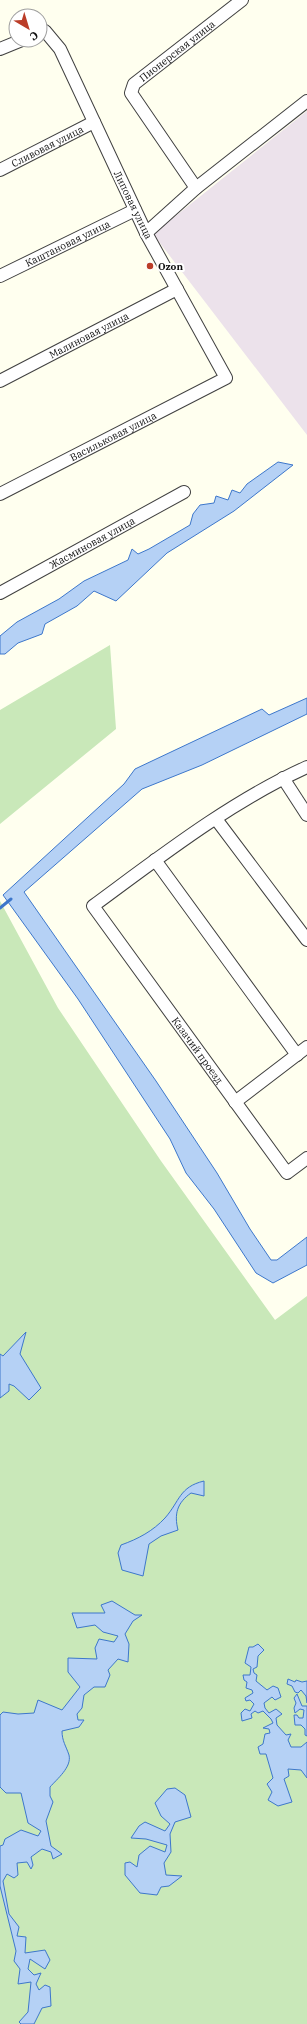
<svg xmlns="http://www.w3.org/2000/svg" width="307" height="2024" font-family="'IBM Plex Serif',serif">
  <rect width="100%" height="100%" fill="#ffffef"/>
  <path fill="#ece2eb" d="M307 111V435L153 234Z"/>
  <path fill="#c9e8b9" d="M110 645 116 729 0 824V710Z
    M0 901 58 1008 161 1161 275 1320 307 1296V2024H0Z"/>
  <path fill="#b5d1f5" stroke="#3d77cb" d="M278 462 293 465 234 511 167 553 116 601 94 591 77 606 45 624 42 634 18 643 5 654H0V636L17 622 59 599 84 581 128 560 132 549 138 554 149 549 190 525 193 514 200 505 214 503 216 496 228 500 232 490 240 493 247 484Z
    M307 698V714L202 765 142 789 24 892 156 1081 217 1173 250 1229 271 1260H277L307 1237V1265L273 1283 256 1273 214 1209 186 1173 170 1139 78 999 3 895 124 784 135 769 262 709 269 715Z
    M26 1332 20 1354 41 1388 29 1400 14 1386 9 1384V1391L0 1398V1354L3 1356Z
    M204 1481V1496L191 1493C177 1503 174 1514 178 1530L161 1536 149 1544 143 1576 122 1570 118 1553 121 1545C138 1539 153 1531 165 1518 180 1501 179 1487 204 1481Z
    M112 1601 135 1615H142L133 1621 125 1634 129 1644 128 1662 118 1659 108 1670 110 1675 105 1687H94L84 1695 82 1708 77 1714 78 1720H84L79 1727 62 1731C62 1741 66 1746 69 1755 72 1767 57 1779 50 1787V1796L53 1802 46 1821 51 1846 62 1854 53 1859 51 1852 42 1849 31 1857 33 1865 31 1869 27 1862 17 1863 18 1875 14 1878 7 1874 3 1881 9 1914 19 1927 17 1936 26 1937 25 1953 45 1950 50 1960 45 1969 30 1959 28 1969 34 1975 41 1973 36 1984 39 1990 45 1985 50 1987 51 2006 42 2008 34 2024H21L19 2022 28 2012 31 1982 18 1984 20 1969 14 1961 16 1951 0 1886V1846L3 1845 5 1839 21 1830 38 1836 41 1831 28 1823 21 1793H6L0 1787V1715L3 1712 18 1714 34 1713 38 1700 62 1710 80 1687 68 1672V1658L97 1659 95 1648 99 1639 114 1642 118 1636 103 1632 95 1625 77 1628 72 1613H105L101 1605Z
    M258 1644 264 1650 258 1656 257 1667 253 1669 254 1673 257 1675 256 1681 267 1690 273 1686 278 1688 281 1697 275 1700 272 1697 264 1703 265 1708 269 1713 276 1709 282 1714 276 1718 277 1725 286 1735 291 1734 288 1740 291 1747H301L307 1742V1778L301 1770 288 1769 289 1776 284 1779 292 1802 278 1806 268 1800 272 1792 267 1784 273 1778 266 1754H260L258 1747 263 1744 265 1734 270 1733 269 1729 263 1728 273 1723 271 1719 263 1711 258 1713 255 1711 251 1714 252 1718 242 1721 241 1713 245 1709 250 1711 254 1704 250 1700 246 1701 245 1698 253 1693 252 1690 246 1688 247 1682 244 1680 243 1675H250L251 1667 245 1663 249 1647H253Z
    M288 1679 295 1682 296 1680 302 1682 307 1681V1703L306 1696 301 1690 298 1693 295 1692 292 1686 287 1684Z
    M297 1694 302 1706H307V1736L305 1735V1729L301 1725H295L294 1715H297L299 1718H303L304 1710 300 1709 295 1713 294 1708 296 1703 294 1698Z
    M175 1788 185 1795 191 1817 175 1822 170 1834 171 1852 164 1863 166 1875 182 1876 169 1886 161 1887 157 1895 140 1893 125 1875V1863L130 1862 137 1867 139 1855 150 1846 165 1852 167 1845 146 1839 131 1838 139 1826 145 1822 165 1831 170 1824 161 1816 155 1803 167 1789Z"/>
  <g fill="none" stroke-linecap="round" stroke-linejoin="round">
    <path stroke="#3d77cb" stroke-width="3" d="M0 908 11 899"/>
    <defs>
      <g id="minor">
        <path d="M0 49 22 40"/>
        <path id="s1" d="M0 170 94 122"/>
        <path id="s2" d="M196 188 131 93 134 84 242 0"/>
        <path d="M146 233 196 188 307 101"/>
        <path id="s3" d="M0 276 135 210"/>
        <path id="s4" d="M0 381 177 289"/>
        <path id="s5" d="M0 494 226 378 146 233 60 49 45 31 40 33"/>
        <path id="s6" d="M0 593 184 492"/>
        <path id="s7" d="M307 767C230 802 161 856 93 906L287 1173 307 1158"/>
        <path d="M283 778 307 815"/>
        <path d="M216 819 307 940"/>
        <path d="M155 860 297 1055"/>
        <path d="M235 1102 307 1047"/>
      </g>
    </defs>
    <use href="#minor" stroke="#414141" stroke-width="14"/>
    <use href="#minor" stroke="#fff" stroke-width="12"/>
  </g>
  <circle fill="#bb3d28" stroke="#fff" stroke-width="1.5" cx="150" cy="266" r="4"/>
  <g text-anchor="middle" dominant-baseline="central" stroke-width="4" stroke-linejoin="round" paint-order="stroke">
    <g font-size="10" fill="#0e0e0e" stroke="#fff">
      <text stroke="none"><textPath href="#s2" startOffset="179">Пионерская улица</textPath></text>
      <text stroke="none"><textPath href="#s1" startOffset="53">Сливовая улица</textPath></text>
      <text transform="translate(133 205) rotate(64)">Липовая улица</text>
      <text stroke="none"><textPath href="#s3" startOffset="75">Каштановая улица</textPath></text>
      <text stroke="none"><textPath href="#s4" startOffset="100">Малиновая улица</textPath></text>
      <text stroke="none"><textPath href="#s5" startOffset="127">Васильковая улица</textPath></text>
      <text stroke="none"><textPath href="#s6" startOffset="105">Жасминовая улица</textPath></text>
      <text stroke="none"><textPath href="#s7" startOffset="434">Казачий проезд</textPath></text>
    </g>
    <g font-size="10" font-weight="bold" fill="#0e0e0e" stroke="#fff" text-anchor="start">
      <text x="158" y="266">Ozon</text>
    </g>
  </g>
  <g transform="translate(28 28) rotate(142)"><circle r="19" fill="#ffffff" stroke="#9f9f9f"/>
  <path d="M0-3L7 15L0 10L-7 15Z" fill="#bb3d28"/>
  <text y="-6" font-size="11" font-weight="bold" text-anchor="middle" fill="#0e0e0e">С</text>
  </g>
</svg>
